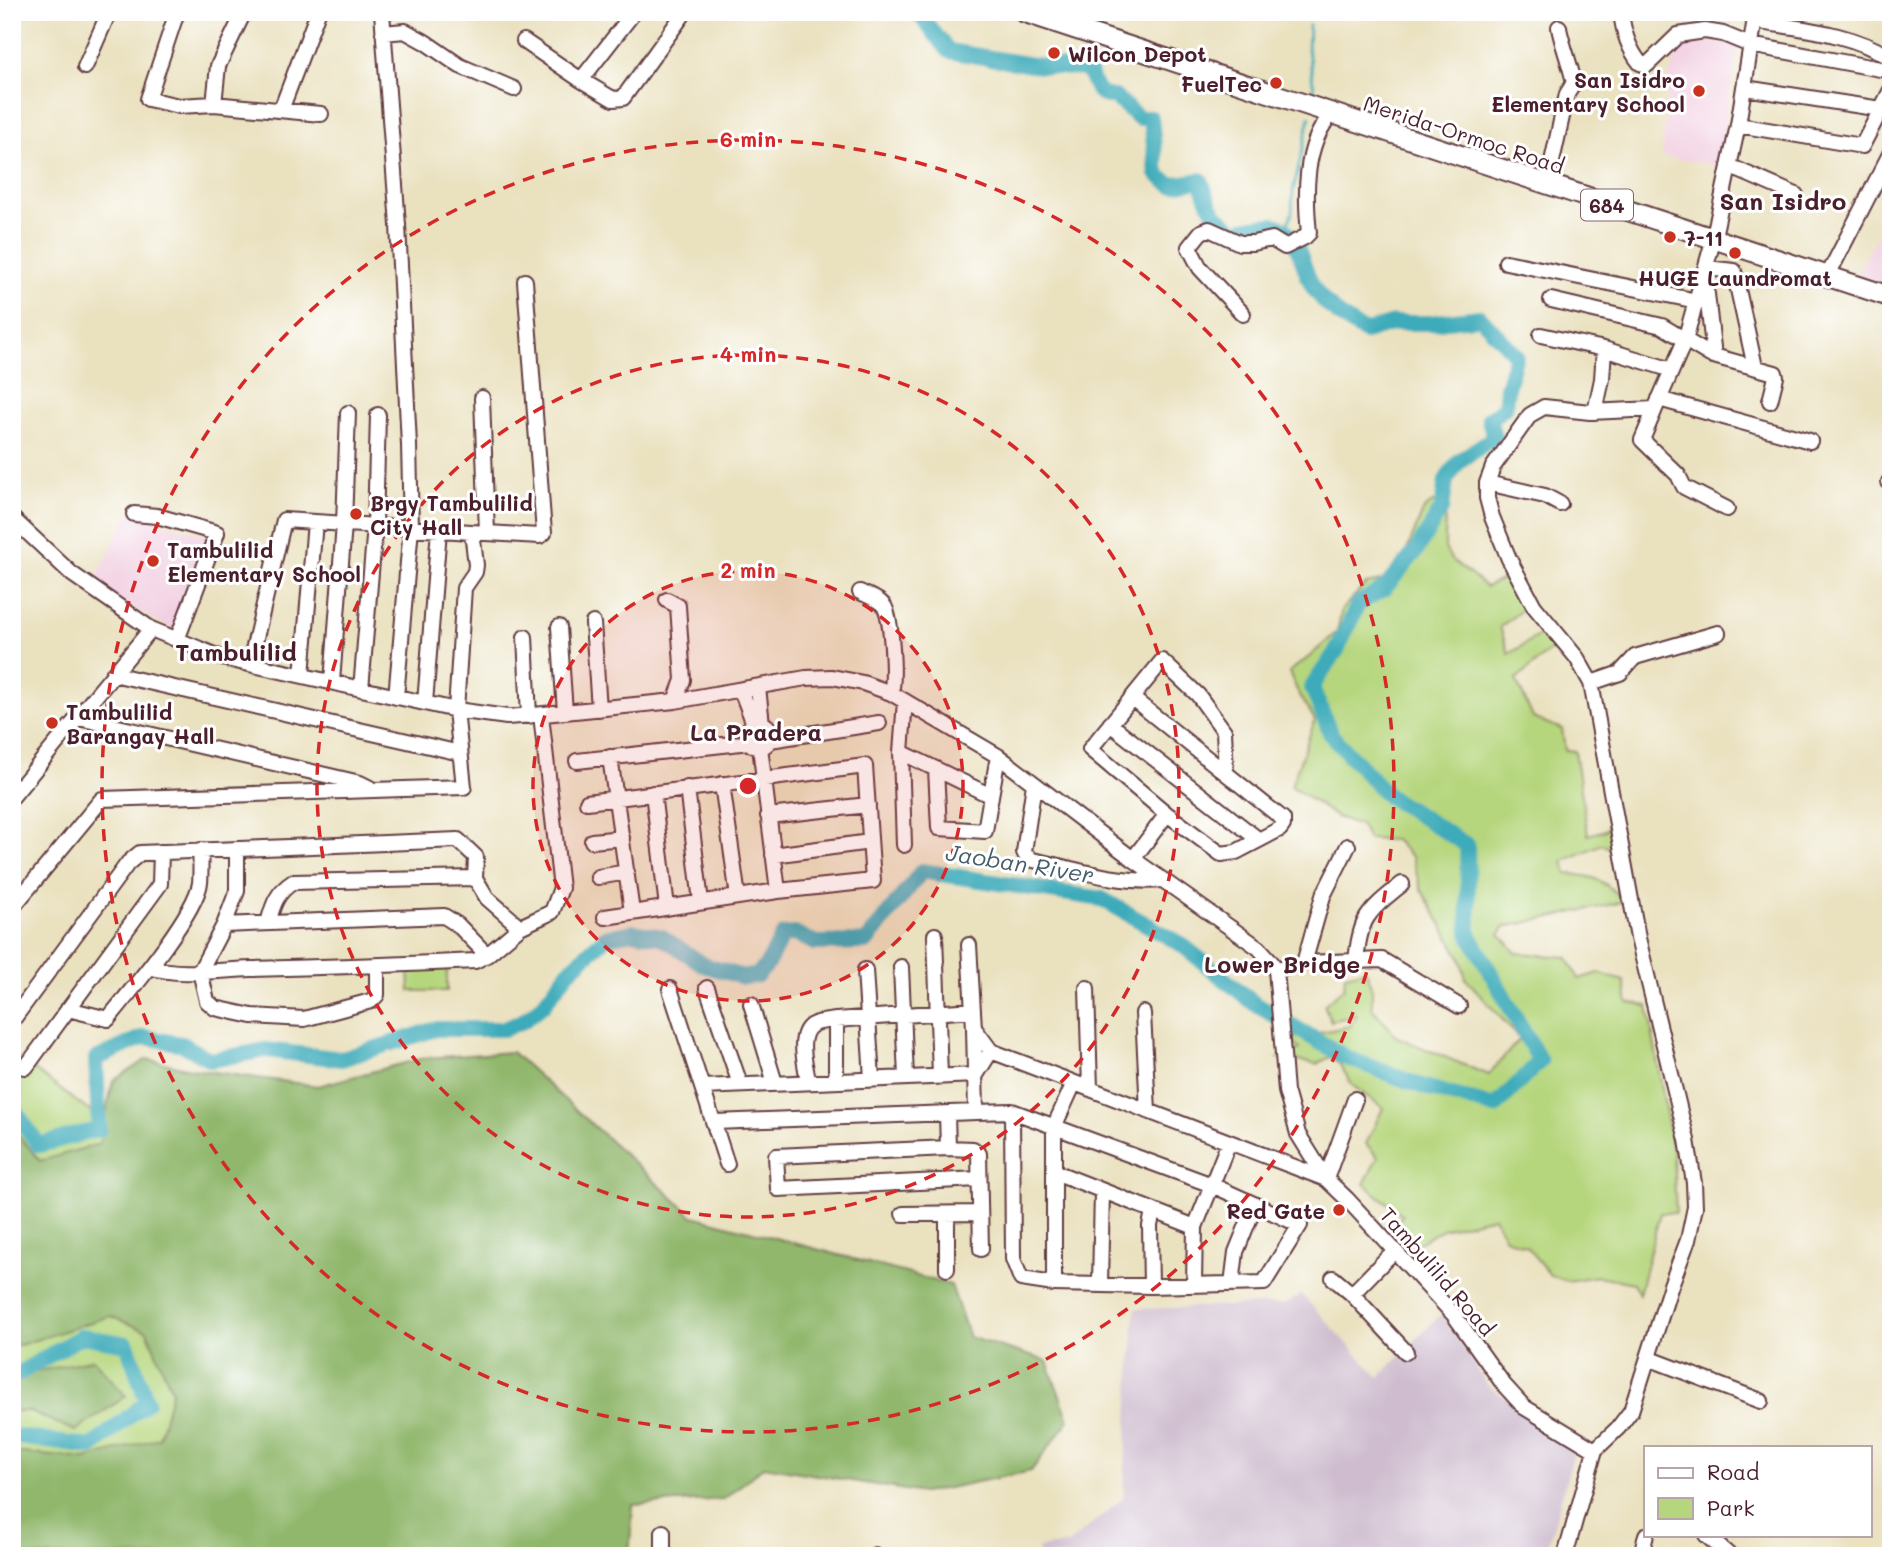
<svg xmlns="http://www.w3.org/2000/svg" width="1903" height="1568" font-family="Mali,sans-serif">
  <rect width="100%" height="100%" fill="#fff"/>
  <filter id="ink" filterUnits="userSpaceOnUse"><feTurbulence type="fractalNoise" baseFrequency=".0143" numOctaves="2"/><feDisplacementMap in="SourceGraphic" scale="14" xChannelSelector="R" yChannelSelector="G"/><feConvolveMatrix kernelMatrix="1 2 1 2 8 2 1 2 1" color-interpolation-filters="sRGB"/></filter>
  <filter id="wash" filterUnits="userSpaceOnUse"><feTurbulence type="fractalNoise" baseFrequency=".00686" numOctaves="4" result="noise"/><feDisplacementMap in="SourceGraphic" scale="28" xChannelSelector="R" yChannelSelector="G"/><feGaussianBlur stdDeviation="1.57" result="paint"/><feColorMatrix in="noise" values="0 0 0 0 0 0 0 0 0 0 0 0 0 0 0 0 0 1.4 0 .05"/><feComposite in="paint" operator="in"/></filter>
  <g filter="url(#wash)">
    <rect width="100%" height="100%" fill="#eae1bf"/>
    <path fill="#f2cfe1" d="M1682 36 1738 46 1718 166 1662 156 1669 76Z
      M1891 210V286L1857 274Z
      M128 514 210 536 176 631 92 586Z"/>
    <path fill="#cfbdcf" d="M1301 1294 1379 1377 1441 1314 1489 1387 1577 1442 1545 1556H1038V1548L1068 1544 1123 1498 1135 1309 1287 1304Z"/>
    <path fill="#b6d67d" stroke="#807a54" stroke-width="2" d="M1446 494 1445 548 1451 559 1486 587 1507 577 1524 608 1500 627 1509 654 1544 632 1561 651 1548 652 1516 680 1533 718 1562 729 1565 750 1575 751 1588 835 1606 830 1612 819 1614 851 1602 844 1563 861 1567 874C1594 875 1607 881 1623 902L1504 927 1500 934 1516 953 1567 957 1579 979 1598 973 1624 981 1628 1003 1648 1006 1673 1154 1676 1213H1660L1639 1294 1633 1283 1598 1276 1567 1281 1550 1275 1526 1246 1505 1238 1494 1217 1443 1229 1401 1253 1389 1240 1402 1215 1364 1184 1378 1157 1366 1144 1383 1108 1352 1085 1339 1063 1330 1057 1317 1064 1279 1058 1300 1049 1288 1039 1350 1026 1357 1015 1331 1021 1324 1005 1344 988 1345 975 1366 970 1372 990V1008L1397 1037 1488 1075 1520 1039 1466 979 1460 957 1421 889 1412 857 1395 840 1368 839 1361 825 1337 817 1291 786 1315 720 1300 697 1289 672 1309 657 1337 632 1342 609 1366 584 1381 581 1402 562 1424 509Z
      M409 968H447V991H410Z
      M12 1053 193 1189 191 1550 12 1556Z"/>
    <path fill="#90b76c" stroke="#6d6b4c" stroke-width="2" d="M512 1052 693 1216 951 1285 969 1337 1047 1361 1069 1420 1031 1471 923 1493 764 1466 724 1499 633 1505 629 1556H12V1452L85 1459 159 1438 172 1391 147 1331 110 1316 20 1345 12 1344V1127L40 1161 99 1144 113 1081 147 1059 191 1069 318 1086 424 1058Z
      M93 1359 126 1396 75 1431 29 1411 12 1412V1377Z"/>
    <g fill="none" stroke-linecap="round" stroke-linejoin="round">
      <path stroke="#3cabba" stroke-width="2.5" d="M1309 25 1308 50 1316 101
        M1286 230 1292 213 1293 191 1310 117"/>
      <path stroke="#3cabba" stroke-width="16" d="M12 1107 39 1145 99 1129 96 1059 144 1037 182 1044 211 1060 266 1050 342 1059 436 1029H504L523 1021 543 1005 568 972 606 937 633 932 662 937 704 965 743 977 756 976 766 966 783 935 795 934 815 943 866 942 922 871 1102 899 1181 944 1255 1004 1347 1058 1421 1086 1495 1107 1540 1061 1469 934 1467 845 1388 796 1331 735 1312 687 1337 650 1358 604 1385 588 1416 551 1442 508 1446 480 1459 461 1494 437 1489 419 1505 407 1507 388 1516 355 1480 317 1430 323H1394L1365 332C1344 320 1329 309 1315 290 1302 274 1300 227 1273 225 1261 224 1246 229 1235 231 1211 214 1210 207 1201 180L1171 185 1157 174 1151 118H1139L1115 97C1096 97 1094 84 1088 69L1032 65 949 51 921 17V12
        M12 1373 16 1375 82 1336 127 1344 147 1402 91 1447 12 1436"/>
    </g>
  </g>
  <g filter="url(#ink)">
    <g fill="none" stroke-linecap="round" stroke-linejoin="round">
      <defs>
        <path id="minor" d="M177 12 148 99 179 106 214 104 321 114
          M382 12 398 225 409 445 411 528 396 697
          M1621 12C1623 31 1628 48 1640 63L1647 65 1678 35 1705 31 1723 34 1750 45 1891 71
          M1754 21C1801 29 1849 32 1891 58
          M383 33 405 31 425 42 460 66 514 89
          M524 41 581 80 634 12
          M85 67 109 12
          M581 80 613 99 623 98 685 12
          M1745 88 1881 109
          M214 104 218 66 244 12
          M281 110 318 12
          M1738 125 1862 146 1891 90
          M1729 166 1796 195
          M1547 184 1567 94C1569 91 1571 88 1573 84 1575 77 1560 39 1559 27
          M1506 262 1697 301
          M1706 268 1734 271 1755 367
          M1827 277 1891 152
          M1703 283 1707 294 1714 356
          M1551 300 1662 326 1710 355 1775 373 1776 377 1770 401
          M1243 314 1200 268 1189 247 1201 232 1209 229 1240 243H1253L1272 239 1285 247 1305 237 1309 233C1305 195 1304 146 1330 116
          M1541 335 1604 349 1602 379 1595 412
          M1604 349 1672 370
          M1659 399 1810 441
          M1655 409 1642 440 1678 475 1684 487 1727 509
          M1889 482 1891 479
          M1487 483 1545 496 1560 504
          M134 514 157 516 217 533 177 640
          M12 518 72 574 151 629 222 658 456 710 507 717 534 715 675 701 806 678 832 677 863 683 891 693 998 756 1133 859 1259 948 1269 959 1276 969 1286 1091 1298 1134 1326 1179 1347 1199 1454 1315 1504 1385 1524 1407 1595 1450 1565 1556
          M487 533 540 536 544 533 525 281
          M860 592C868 596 879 599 884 606 892 618 895 678 891 693
          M667 600 678 606 683 680 675 701
          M593 623 599 709
          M559 627 565 712
          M525 637 529 716
          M250 663 284 520 487 533 482 398
          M113 674 460 753
          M302 675 315 522
          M332 682 344 524 348 413
          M1591 683 1620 673 1635 657 1718 633
          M758 687 762 724
          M361 689 375 526 378 415
          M741 690 754 724
          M1132 698 1283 819V825L1280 829 1236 852 1221 854 1167 814 1090 749 1162 661 1198 695 1224 731 1226 773
          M425 703 439 530
          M79 718 360 783 370 788
          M747 735a12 12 0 1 1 24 0a12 12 0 1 1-24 0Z
          M1110 724 1259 840
          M770 740 879 723
          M760 747 778 891
          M901 752 991 796 998 756
          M610 757 632 912
          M577 761 750 742
          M936 769 939 828 985 831 991 796
          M722 784 738 897
          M1034 784 1024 852 1026 856 1033 860C1074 869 1119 884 1162 880
          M687 788 701 902
          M653 793 667 907
          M12 797 151 629
          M587 802 865 766 873 881 778 891 605 917
          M768 816 868 805
          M592 841 622 838
          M904 845 901 752 905 701
          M237 849V891L224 925 200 971 207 1001 215 1008 252 1016 304 1019 371 1001 377 995V966
          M773 855 870 842
          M1133 859 1167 814
          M598 877 627 872
          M12 908 102 799 464 787 456 710 464 588 475 572 476 565 472 532
          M268 923C273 905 276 893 293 882L475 878
          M224 925 444 916 458 925 487 955
          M935 935 940 1076
          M969 945 974 1028 991 1051 1326 1179 1355 1099
          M1356 962C1360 916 1368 912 1402 884
          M1304 963 1382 960 1459 1006
          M150 967C180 977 219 970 251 969 326 967 400 965 475 961L487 955 520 927 552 912 561 888 541 715
          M901 967 906 1077
          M1276 969 1304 963 1323 896 1348 846
          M865 970 872 1079
          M707 988 740 1084
          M1087 988 1090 1089
          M670 989 727 1164
          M751 1004 775 1083
          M68 1009 108 1019C130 992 195 915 200 883 201 873 200 861 201 850
          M1143 1013 1148 1111
          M836 1020V1080
          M12 1021 128 863 140 853 458 840 476 857 475 878 487 898 520 927
          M12 1061 18 1066 26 1067 160 884 161 852
          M808 1081C806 1066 796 1035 812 1025 818 1021 829 1021 836 1020L973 1010
          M703 1087 976 1075 991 1051
          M976 1112 1012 1111 1212 1185 1300 1225 1264 1283 1151 1286 1054 1284 1021 1279 1013 1259 1012 1111
          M947 1114 948 1148 973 1149 979 1154 981 1249
          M715 1122 976 1112 974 1029
          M948 1148 776 1156 778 1189 979 1179
          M1055 1172 1195 1227
          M903 1214 980 1213
          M947 1214V1269
          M1333 1278 1352 1294 1406 1352
          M1054 1284V1127L1074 1083
          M1100 1284 1102 1192
          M1194 1284 1195 1227 1229 1142
          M1232 1284 1236 1252 1255 1205
          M1151 1286 1150 1226 1153 1211
          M1352 1294 1395 1250
          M1648 1358 1761 1401
          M1595 1450 1618 1428 1631 1411 1671 1285 1688 1240 1695 1207 1694 1183 1687 1140 1638 938 1591 683 1577 658 1534 606 1509 559 1492 517 1487 498V483L1493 467 1530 415 1544 407 1590 412 1655 409 1685 340 1713 241 1738 125 1756 12
          M1706 1535 1730 1556
          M1642 1551 1657 1556
          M875 1555V1556
          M663 1556V1532
          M1641 1556 1646 1535"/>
        <path id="highway" d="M1024 12C1312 109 1601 204 1891 297"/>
      </defs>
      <use href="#minor" stroke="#623c41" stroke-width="18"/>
      <use href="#highway" stroke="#623c41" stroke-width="23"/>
      <use href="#minor" stroke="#fff" stroke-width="14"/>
      <use href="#highway" stroke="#fff" stroke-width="19"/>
    </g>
  </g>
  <circle cx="748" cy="786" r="215" fill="#d62828" fill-opacity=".12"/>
  <g fill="none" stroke="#d62828" stroke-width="3.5" stroke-dasharray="12 9">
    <circle cx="748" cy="786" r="215"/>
    <circle cx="748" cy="786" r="431"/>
    <circle cx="748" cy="786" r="646"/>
  </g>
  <g fill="#c8321e" stroke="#fff" stroke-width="2.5">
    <circle cx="1054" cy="53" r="7"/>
    <circle cx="1276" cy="83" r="7"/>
    <circle cx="1699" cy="91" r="7"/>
    <circle cx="1670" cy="237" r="7"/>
    <circle cx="1735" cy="253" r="7"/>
    <circle cx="356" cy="514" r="7"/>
    <circle cx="153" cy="561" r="7"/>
    <circle cx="52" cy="723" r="7"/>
    <circle cx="1339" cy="1210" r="7"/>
  </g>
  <g text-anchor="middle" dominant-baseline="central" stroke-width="6" stroke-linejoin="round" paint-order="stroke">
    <rect fill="#fff" stroke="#80626b" stroke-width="2" x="1581" y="189.5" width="52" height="31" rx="5"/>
    <g font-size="19" font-weight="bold" fill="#4a1f2b">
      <text x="1607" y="205">684</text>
    </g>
    <g font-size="21" font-weight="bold" fill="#4a1f2b" stroke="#fff" text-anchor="start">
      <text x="1068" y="53">Wilcon Depot</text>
      <text x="1685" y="79" text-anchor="end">San Isidro<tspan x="1685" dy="24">Elementary School</tspan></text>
      <text x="1262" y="83" text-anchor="end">FuelTec</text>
      <text x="1684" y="237">7-11</text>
      <text x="1735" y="277" text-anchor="middle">HUGE Laundromat</text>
      <text x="370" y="502">Brgy Tambulilid<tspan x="370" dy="24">City Hall</tspan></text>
      <text x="167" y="549">Tambulilid<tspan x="167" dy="24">Elementary School</tspan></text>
      <text x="66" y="711">Tambulilid<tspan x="66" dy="24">Barangay Hall</tspan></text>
      <text x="1325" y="1210" text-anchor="end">Red Gate</text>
    </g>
    <g font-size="21" fill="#4a1f2b" stroke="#fff">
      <text transform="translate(1464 134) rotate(18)">Merida-Ormoc Road</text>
      <text transform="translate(1438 1271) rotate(49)">Tambulilid Road</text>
    </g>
    <g font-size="23" font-weight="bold" fill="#4a1f2b" stroke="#fff">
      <text x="756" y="732">La Pradera</text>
      <text x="1282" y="964">Lower Bridge</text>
    </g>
    <g font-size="23" font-style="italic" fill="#445e6b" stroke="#fff">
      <text transform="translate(1020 863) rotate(9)">Jaoban River</text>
    </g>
    <g font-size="24" font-weight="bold" fill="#4a1f2b" stroke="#fff">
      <text x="1783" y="200">San Isidro</text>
      <text x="236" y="651">Tambulilid</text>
    </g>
  </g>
  <circle cx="748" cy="786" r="10" fill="#d62828" stroke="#fff" stroke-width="3.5"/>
  <g font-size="21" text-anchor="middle" font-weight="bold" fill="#d62828" stroke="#fff" stroke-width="6" stroke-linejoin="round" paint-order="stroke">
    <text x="748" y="147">6 min</text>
    <text x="748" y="362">4 min</text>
    <text x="748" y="578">2 min</text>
  </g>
  <rect width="1903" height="1568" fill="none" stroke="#fff" stroke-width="42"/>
  <rect x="1644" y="1446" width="228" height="91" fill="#ffffff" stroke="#b7a5aa" stroke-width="2"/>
  <rect x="1658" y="1468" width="35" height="10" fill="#ffffff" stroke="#b7a5aa" stroke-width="2"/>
  <text x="1707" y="1480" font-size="21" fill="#4a1f2b">Road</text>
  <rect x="1658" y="1498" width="35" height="21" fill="#b6d67d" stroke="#b7a5aa" stroke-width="2"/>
  <text x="1707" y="1516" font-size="21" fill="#4a1f2b">Park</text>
</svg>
